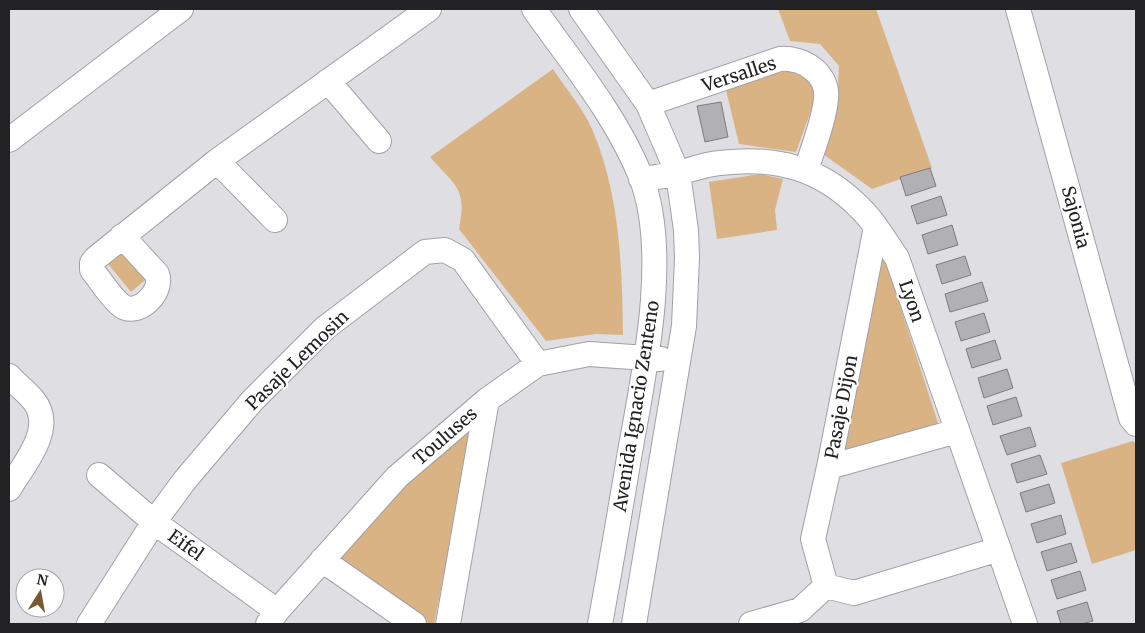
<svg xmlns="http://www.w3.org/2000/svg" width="1145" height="633" font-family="Merriweather,serif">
  <rect width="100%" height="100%" fill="#dfdee3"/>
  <path fill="#d9b384" d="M778 9H876L932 168 872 189 823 154 837 105 839 66 820 44 790 41Z
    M553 69C565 88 583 108 592 129 620 194 622 266 623 335L596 334 546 341 459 229C467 187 456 187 430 157Z
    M781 72H799L814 85 813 105 796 152 739 144 726 90Z
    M760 174 783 179 775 210 777 230 717 239 709 182Z
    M125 241 152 274 131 292 104 259Z
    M883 253 938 423 843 453Z
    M473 429 434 624H430L334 561 418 473Z
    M1133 441 1136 444V550L1092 564 1061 463Z"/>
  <path fill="#b1b0b5" stroke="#7d7b80" d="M721 102 728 137 705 142 697 106Z
    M930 168 936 186 906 196 900 177Z
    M941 196 947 215 917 224 911 206Z
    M952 225 958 245 928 254 922 235Z
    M965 256 971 275 942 284 936 265Z
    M982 282 988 301 950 312 945 294Z
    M984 313 990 332 961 341 955 322Z
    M995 340 1001 359 972 368 966 349Z
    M1007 369 1013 388 984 398 978 378Z
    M1016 397 1022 416 993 425 987 406Z
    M1030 427 1036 446 1007 455 1000 436Z
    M1040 455 1047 474 1017 483 1011 464Z
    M1049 484 1055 503 1026 512 1020 493Z
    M1061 515 1066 534 1037 543 1031 524Z
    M1071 543 1077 562 1047 571 1041 552Z
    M1080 571 1086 590 1057 599 1051 580Z
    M1087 602 1093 621 1081 624H1061L1057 611Z"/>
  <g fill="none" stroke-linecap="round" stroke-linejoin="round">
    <defs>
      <path id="minor" d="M534 9C572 63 616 115 641 177 670 251 645 369 631 446 621 505 611 565 600 624
        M581 9 648 104 678 174 686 230 687 258 684 326 634 624
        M1018 9 1131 418 1136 424
        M328 81 379 141
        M648 104 780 59C802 57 829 73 826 99 824 121 813 148 806 170
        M9 140 181 9
        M217 161 275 220
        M641 179C654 177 667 176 679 173 693 169 706 164 720 163 775 156 821 168 860 208 875 222 885 241 897 258L1025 624
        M122 236 157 274C164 293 137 317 122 306 111 298 101 281 92 270V263L96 258 217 161 429 9
        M9 376C17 385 27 392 34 401 56 429 23 465 9 489
        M829 467 957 431
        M99 475 154 522 277 611
        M322 560 414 624
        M826 586 813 539 829 467 876 227
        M89 624 154 522 185 480 252 401 325 328 425 252 445 250 463 260 538 364
        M268 624 277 611 397 477 487 400 538 364 589 354 661 359
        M448 624 487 400
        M751 624 800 610 826 586 854 593 999 549"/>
    </defs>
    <use href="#minor" stroke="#a2a0a6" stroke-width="26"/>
    <use href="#minor" stroke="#fff" stroke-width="24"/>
  </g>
  <g text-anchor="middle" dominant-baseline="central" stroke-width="4.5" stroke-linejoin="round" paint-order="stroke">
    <g font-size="18" fill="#222123" stroke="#fff">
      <text transform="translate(739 74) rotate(-18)">Versalles</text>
      <text transform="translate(1076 217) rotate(75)">Sajonia</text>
      <text transform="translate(912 301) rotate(71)">Lyon</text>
      <text transform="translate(297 360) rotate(-44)">Pasaje Lemosin</text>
      <text transform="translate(636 406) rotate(-81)">Avenida Ignacio Zenteno</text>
      <text transform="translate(841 407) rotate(-79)">Pasaje Dijon</text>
      <text transform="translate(445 436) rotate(-41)">Touluses</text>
      <text transform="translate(186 545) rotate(36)">Eifel</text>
    </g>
  </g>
  <rect width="1145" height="633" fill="none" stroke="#222123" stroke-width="20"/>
  <g transform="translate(40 593) rotate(11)"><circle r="24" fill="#ffffff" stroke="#a7a6a7"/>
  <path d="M0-4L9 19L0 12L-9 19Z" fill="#79592f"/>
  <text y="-8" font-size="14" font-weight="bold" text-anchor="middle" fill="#222123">N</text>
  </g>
</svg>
